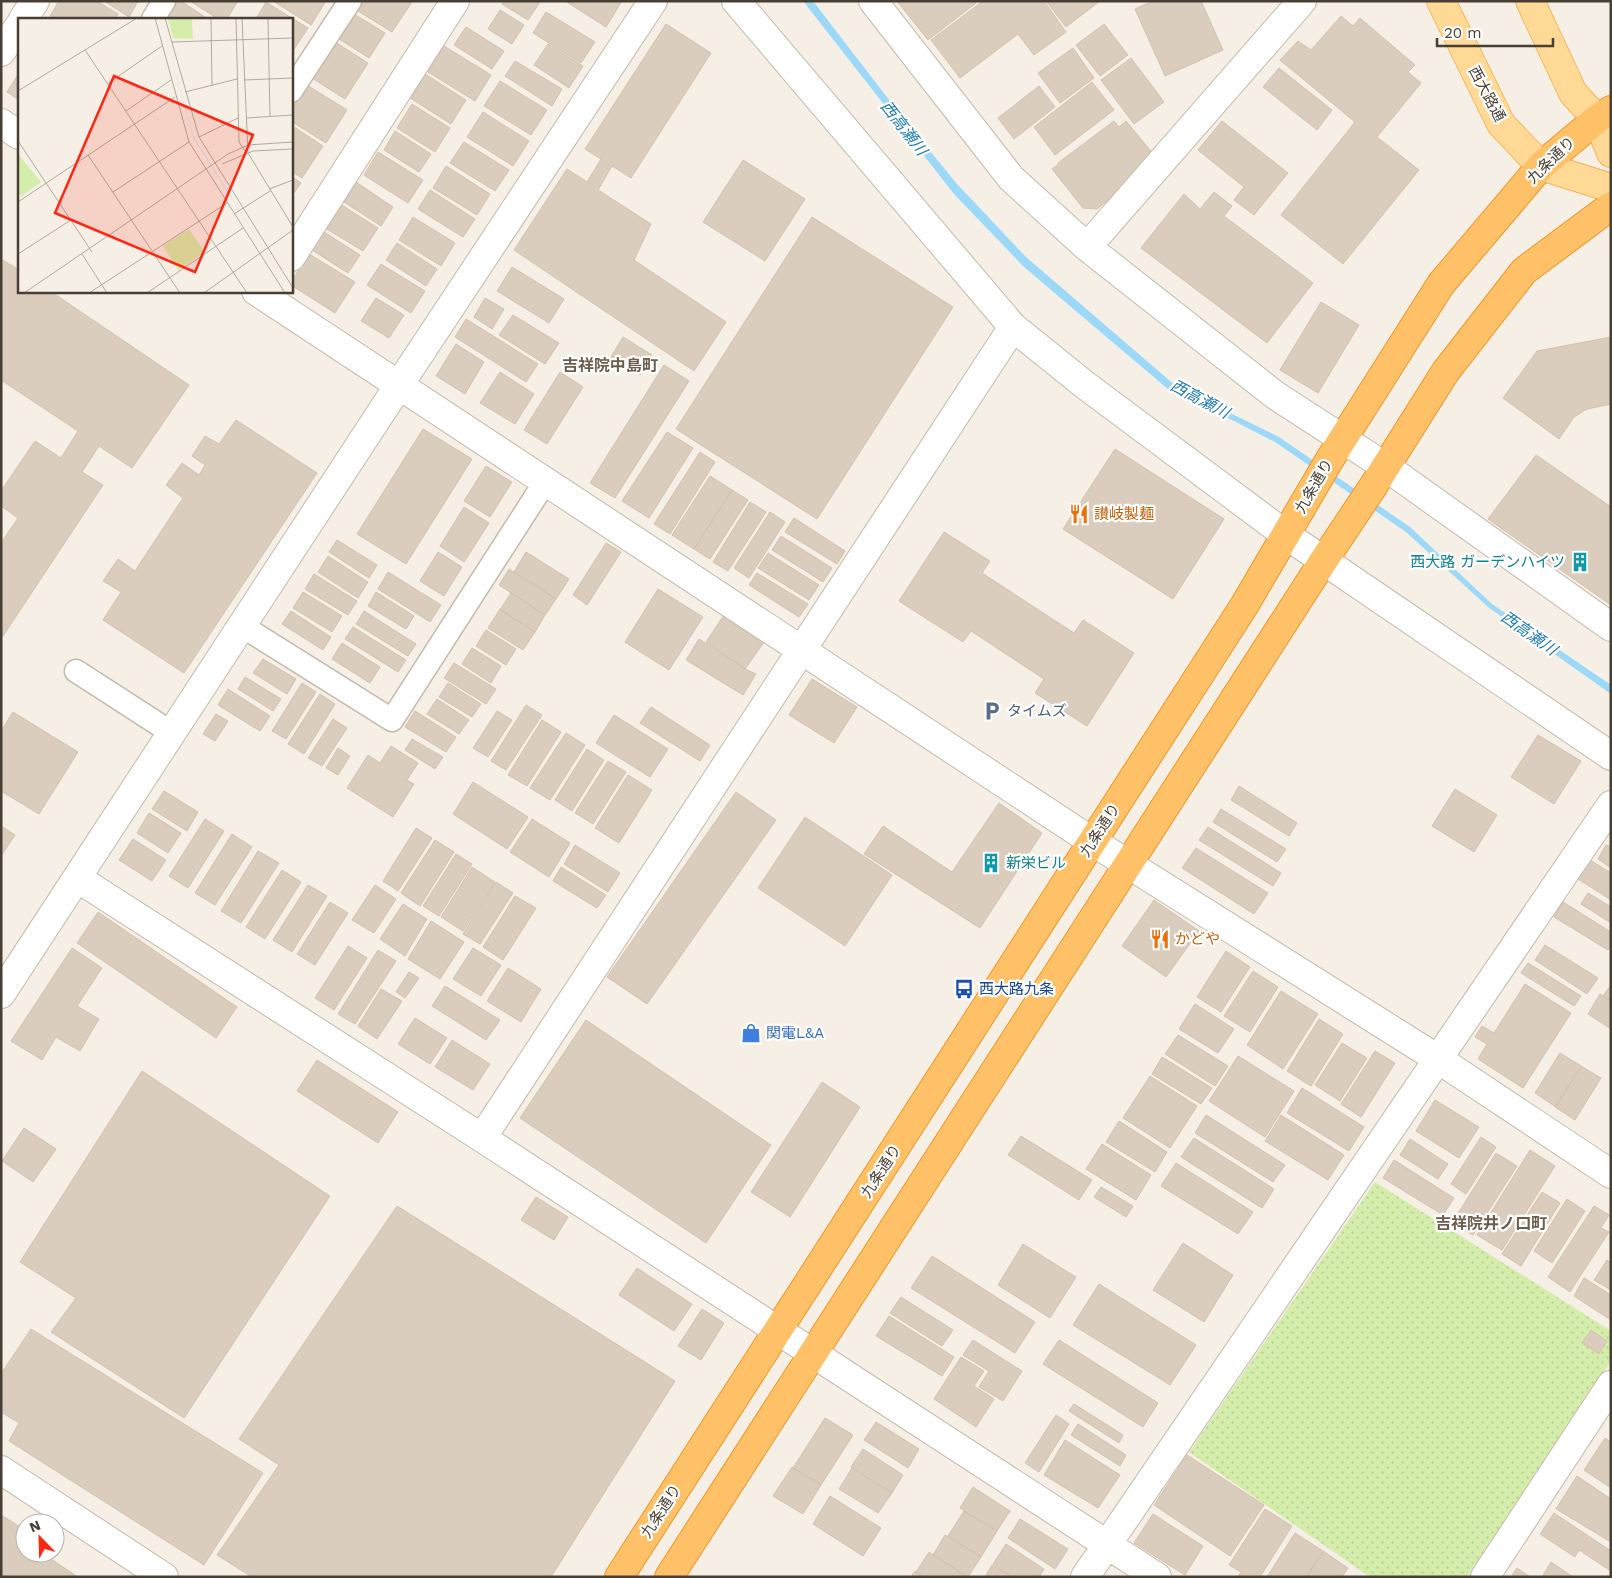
<svg xmlns="http://www.w3.org/2000/svg" width="1612" height="1578" font-family="'Work Sans','Noto Sans JP',sans-serif">
  <defs>
    <pattern id="park-dots" width="8" height="8" patternUnits="userSpaceOnUse" patternTransform="scale(1.25)"><rect width="8" height="8" fill="#d4edaa"/><path d="M2 2h.1M6 6h.1" fill="none" stroke="#b8cc93" stroke-width="1.8" stroke-linecap="round"/></pattern>
  </defs>
  <rect width="100%" height="100%" fill="#f5efe6"/>
  <path fill="url(#park-dots)" d="M1375 1182 1611 1331V1361L1467 1577H1370L1189 1452Z"/>
  <path fill="#9cd9f8" d="M803 1H813L903 118 957 184 1026 257 1177 387 1279 437 1410 527 1492 604 1611 685V694L1488 607 1406 532 1275 442 1193 400 1169 390 1024 267 954 194Z"/>
  <path fill="#dbcdbd" stroke="#d3c1ad" d="M59 1H97L118 14 115 19H54L50 16Z
    M104 1H138L129 17Z
    M177 1H181L208 19H166Z
    M190 1H238L227 19H218Z
    M273 1H326L311 25Z
    M364 1H411L412 2 392 32 358 11Z
    M504 1H539L540 2 528 20 502 4Z
    M565 1H622L606 27Z
    M897 1H975L976 3 928 40Z
    M983 1H1044L1066 32 1034 55 1018 34 960 78 931 40Z
    M1046 1H1100L1066 27Z
    M1153 1H1201L1223 50 1165 76 1135 9Z
    M266 2 308 28 291 54V19H256Z
    M500 10 524 25 512 44 488 29Z
    M546 12 595 42 581 63 533 33Z
    M354 14 385 33 369 58 339 39Z
    M1341 16 1353 26 1360 18 1415 65 1408 72 1421 83 1377 137 1419 170 1343 264 1281 215 1355 122 1280 60 1298 41 1311 50Z
    M666 24 711 53 631 178 612 166 598 190 651 224 634 260 726 322 694 371 514 250 567 169 587 182 601 159 585 149Z
    M1104 24 1128 55 1100 76 1076 45Z
    M466 27 504 51 492 69 454 45Z
    M335 42 368 63 345 99 312 78Z
    M548 44 583 66 569 88 534 65Z
    M444 46 491 75 475 101 428 72Z
    M1073 48 1094 78 1060 103 1038 73Z
    M1131 58 1164 102 1134 124 1101 80Z
    M515 61 562 89 552 106 505 76Z
    M1279 68 1332 110 1317 130 1263 87Z
    M19 73V100L7 92Z
    M425 74 466 100 451 124 410 98Z
    M500 81 547 110 531 135 484 106Z
    M1092 82 1114 110 1055 155 1034 127Z
    M307 85 347 110 326 143 291 121V110Z
    M1039 86 1055 107 1014 139 998 118Z
    M412 104 450 128 435 152 397 128Z
    M483 112 529 141 513 166 467 137Z
    M1114 121 1119 127 1126 121 1155 156 1133 173 1136 178 1097 209 1083 208 1052 169 1058 165V163Z
    M1222 121 1288 173 1254 215 1234 200 1244 187 1198 150Z
    M291 125 323 146 302 178 291 171Z
    M395 131 431 154 419 172 384 150Z
    M464 142 509 170 495 191 450 163Z
    M378 152 423 180 408 203 364 175Z
    M743 160 805 199 765 261 703 222Z
    M446 166 490 194 477 215 433 188Z
    M291 176 301 183 291 197Z
    M356 182 393 207 381 226 344 202Z
    M430 190 475 219 463 237 418 209Z
    M1214 192 1232 206 1224 216 1313 283 1267 343 1141 248 1184 194 1200 209Z
    M340 204 378 228 363 251 325 228Z
    M413 217 455 243 441 266 399 240Z
    M812 217 953 307 817 519 676 429Z
    M324 232 360 255 348 273 312 250Z
    M397 243 437 269 426 286 386 260Z
    M309 254 355 282 335 313 291 285V282Z
    M1 259 19 270V291H50L189 385 132 468 99 446 82 472 103 485 1 639V543L18 518 1 506V491L35 441 61 458 78 431 1 380Z
    M381 264 425 291 411 313 367 285Z
    M512 267 564 299 549 323 497 291Z
    M376 298 404 315 389 338 361 321Z
    M485 298 504 309 492 329 474 317Z
    M1321 302 1359 325 1318 393 1280 370Z
    M513 315 559 343 545 364 499 335Z
    M466 319 538 364 526 382 455 337Z
    M623 337 652 355 640 375 611 357Z
    M1611 337V404L1587 409 1574 417 1559 439 1503 398 1537 351Z
    M456 344 484 362 465 394 436 376Z
    M664 365 689 381 615 498 590 483Z
    M500 372 534 394 515 424 480 403Z
    M560 372 583 387 547 444 524 430Z
    M236 420 317 473 184 673 103 620 121 592 103 581 118 559 135 571 183 498 166 485 182 463 199 475 205 465 192 456 205 436 219 444Z
    M423 429 472 459 406 564 357 534Z
    M667 432 693 448 649 518 622 501Z
    M1115 449 1224 519 1173 599 1063 529Z
    M700 452 715 462 670 534 654 524Z
    M1536 455 1611 507V605L1488 519Z
    M486 466 512 482 490 517 464 501Z
    M710 476 732 490 694 549 672 535Z
    M732 490 748 500 710 559 694 549Z
    M750 502 766 512 728 571 713 562Z
    M464 507 489 523 464 562 440 546Z
    M770 512 785 522 749 578 734 568Z
    M794 518 845 551 837 564 785 532Z
    M944 532 990 561 982 573 1074 633 1083 620 1134 653 1087 726 1035 693 1044 679 971 631 963 642 899 601Z
    M781 536 832 568 823 582 772 550Z
    M337 540 377 565 369 578 329 552Z
    M606 543 621 552 587 605 573 595Z
    M438 552 462 567 444 596 420 581Z
    M526 552 569 579 556 599 514 572Z
    M768 553 819 585 809 600 758 568Z
    M328 556 368 582 358 598 318 572Z
    M509 569 556 599 545 615 499 585Z
    M388 572 441 605 430 622 378 589Z
    M757 573 808 604 799 617 749 585Z
    M314 574 357 601 348 615 305 589Z
    M658 589 703 617 669 670 625 642Z
    M303 592 342 616 332 632 293 608Z
    M376 592 414 616 406 629 368 606Z
    M511 593 545 615 535 632 500 610Z
    M500 609 535 632 523 650 488 628Z
    M291 611 331 637 323 650 282 624Z
    M364 611 416 644 408 656 356 624Z
    M724 615 764 642 745 669 706 642Z
    M353 627 406 660 398 672 345 639Z
    M486 630 516 649 506 665 476 646Z
    M699 639 745 669 756 674 743 695 686 660Z
    M342 643 380 667 370 683 332 659Z
    M472 648 501 666 491 683 462 664Z
    M263 659 296 679 287 694 253 673Z
    M454 663 496 689 486 704 444 678Z
    M245 677 281 699 273 711 238 689Z
    M812 679 857 707 834 743 789 715Z
    M302 683 316 692 286 739 272 731Z
    M448 683 481 704 472 717 439 697Z
    M228 689 270 716 260 731 218 705Z
    M320 694 335 704 304 754 288 744Z
    M437 699 469 720 459 734 427 714Z
    M526 705 542 715 506 770 491 761Z
    M651 707 710 745 700 761 640 723Z
    M415 711 456 737 446 752 405 727Z
    M497 711 512 720 488 757 473 748Z
    M13 712 78 752 39 814 1 791V731Z
    M216 714 228 721 215 741 203 734Z
    M614 715 668 749 650 777 596 743Z
    M333 719 347 728 322 766 308 758Z
    M542 720 561 732 527 786 508 775Z
    M566 733 585 745 550 800 530 788Z
    M1538 735 1581 761 1554 804 1511 777Z
    M412 739 443 757 435 769 405 750Z
    M391 746 418 763 407 780 414 784 393 817 347 788 368 755 380 763Z
    M338 748 350 756 338 775 326 768Z
    M587 749 604 760 572 811 555 800Z
    M608 761 626 772 593 824 575 813Z
    M628 775 652 790 619 843 595 828Z
    M473 782 528 817 507 849 453 814Z
    M1239 786 1297 823 1289 836 1231 800Z
    M1455 789 1497 815 1474 852 1432 826Z
    M164 791 198 812 187 831 152 809Z
    M736 792 776 820 647 1004 607 977Z
    M999 803 1042 833 980 928 864 854 883 826 952 872Z
    M1221 809 1286 849 1277 862 1213 822Z
    M149 813 181 833 168 853 137 833Z
    M805 817 892 875 845 946 758 888Z
    M205 819 224 831 188 888 169 876Z
    M532 819 570 843 549 877 510 852Z
    M1 826 15 835 1 856Z
    M1208 827 1281 873 1273 886 1199 840Z
    M416 828 432 838 398 891 383 881Z
    M232 834 252 847 215 905 195 893Z
    M133 839 166 860 152 881 119 860Z
    M435 840 454 852 420 906 401 893Z
    M575 845 620 873 608 892 564 864Z
    M1606 845 1611 847V868L1598 859Z
    M1196 848 1268 893 1254 914 1182 868Z
    M258 851 279 863 241 923 221 911Z
    M456 854 472 864 439 916 423 906Z
    M1590 860 1611 873V900L1578 879Z
    M472 867 495 882 463 931 441 917Z
    M561 867 606 895 597 908 553 881Z
    M282 870 301 882 265 939 246 927Z
    M496 882 513 893 480 944 463 934Z
    M308 885 327 896 292 952 273 940Z
    M375 885 396 899 374 933 352 920Z
    M1588 893 1611 907V923L1581 904Z
    M515 896 536 908 503 960 483 947Z
    M1154 900 1199 931 1166 977 1122 946Z
    M330 902 348 913 315 965 297 954Z
    M1563 902 1611 932V946L1608 950 1554 917Z
    M403 904 427 919 405 956 380 939Z
    M98 912 237 1007 216 1038 77 943Z
    M431 921 464 942 440 979 408 959Z
    M1545 945 1598 978 1587 994 1535 960Z
    M348 946 367 958 334 1010 315 998Z
    M72 948 102 968 77 1006 99 1019 80 1051 56 1037 42 1060 11 1041Z
    M473 948 501 965 481 996 453 979Z
    M378 950 396 961 355 1024 338 1014Z
    M1226 951 1250 967 1221 1012 1197 997Z
    M1528 963 1581 996 1574 1006 1521 973Z
    M508 968 541 989 521 1022 487 1001Z
    M1253 971 1278 987 1250 1032 1224 1016Z
    M409 972 419 978 405 998 396 992Z
    M1525 984 1571 1013 1523 1088 1478 1059 1487 1044 1475 1037 1482 1026 1494 1033Z
    M1611 985V1001L1603 996Z
    M445 986 500 1020 486 1040 432 1006Z
    M381 989 402 1001 377 1039 358 1026Z
    M1281 991 1318 1014 1283 1069 1247 1045Z
    M1600 994 1611 1001V1029L1588 1014Z
    M1195 1004 1234 1029 1218 1053 1179 1029Z
    M415 1018 447 1038 430 1064 398 1044Z
    M1319 1019 1343 1034 1311 1086 1287 1071Z
    M586 1020 771 1145 706 1243 520 1118Z
    M1178 1035 1228 1066 1215 1086 1165 1054Z
    M452 1040 490 1064 473 1090 435 1067Z
    M1342 1043 1367 1058 1340 1101 1315 1085Z
    M1375 1051 1395 1063 1361 1117 1341 1104Z
    M1560 1053 1581 1066 1556 1107 1535 1093Z
    M1238 1056 1294 1091 1265 1137 1209 1101Z
    M1162 1057 1212 1088 1201 1104 1152 1074Z
    M317 1060 398 1112 378 1143 297 1091Z
    M1581 1066 1601 1078 1575 1120 1555 1107Z
    M142 1071 330 1196 184 1418 51 1332 76 1298 20 1262Z
    M1150 1076 1197 1106 1170 1148 1123 1118Z
    M822 1082 860 1107 790 1217 751 1192Z
    M1302 1088 1364 1127 1349 1151 1287 1113Z
    M1435 1100 1479 1127 1459 1158 1416 1131Z
    M1206 1115 1285 1165 1273 1182 1195 1133Z
    M1281 1115 1344 1155 1328 1180 1265 1141Z
    M1119 1121 1167 1152 1155 1172 1106 1142Z
    M24 1128 56 1149 33 1182 2 1161Z
    M1021 1136 1092 1180 1079 1200 1008 1155Z
    M1481 1137 1496 1147 1466 1194 1451 1184Z
    M1194 1138 1274 1189 1262 1208 1181 1157Z
    M1410 1139 1448 1164 1438 1179 1400 1155Z
    M1102 1144 1151 1175 1136 1200 1086 1169Z
    M1530 1150 1555 1166 1502 1250 1477 1235Z
    M1496 1153 1517 1166 1473 1235 1452 1223Z
    M1394 1160 1454 1198 1443 1215 1383 1178Z
    M1176 1163 1253 1212 1238 1234 1161 1186Z
    M1101 1187 1133 1206 1126 1217 1094 1197Z
    M1542 1192 1560 1203 1521 1266 1502 1254Z
    M536 1197 568 1217 554 1240 521 1220Z
    M1567 1199 1585 1211 1552 1263 1534 1251Z
    M397 1206 675 1381 551 1577H252L217 1555 279 1465 239 1439Z
    M1594 1206 1609 1215 1601 1228 1609 1232 1570 1292 1548 1277Z
    M1183 1243 1233 1275 1204 1322 1153 1290Z
    M1023 1244 1076 1277 1050 1318 998 1285Z
    M932 1256 1035 1322 1015 1353 911 1288Z
    M1607 1260 1611 1263V1290L1594 1280Z
    M637 1268 692 1304 674 1331 619 1295Z
    M1584 1278 1611 1295V1320L1574 1296Z
    M1099 1284 1196 1345 1170 1385 1073 1325Z
    M901 1297 953 1330 942 1346 890 1313Z
    M702 1309 724 1323 701 1360 678 1346Z
    M889 1316 954 1357 942 1376 876 1336Z
    M31 1329 263 1473 204 1565 9 1441 19 1423 1 1412V1374Z
    M1591 1330 1607 1341 1599 1354 1582 1343Z
    M973 1340 1022 1371 1003 1401 979 1387 989 1371 963 1355Z
    M1059 1340 1158 1403 1143 1427 1043 1364Z
    M961 1357 984 1371 974 1386 994 1399 976 1427 934 1399Z
    M1074 1404 1123 1435 1119 1443 1069 1411Z
    M1056 1415 1069 1424 1039 1472 1025 1463Z
    M825 1418 853 1435 821 1485 793 1468Z
    M876 1422 919 1449 908 1468 864 1440Z
    M1078 1424 1126 1455 1120 1466 1071 1435Z
    M1605 1438 1611 1442V1488L1584 1470Z
    M1065 1440 1120 1475 1098 1508 1044 1475Z
    M863 1449 903 1475 892 1493 851 1467Z
    M1187 1455 1264 1505 1230 1556 1154 1505Z
    M792 1467 821 1485 803 1514 773 1496Z
    M852 1468 892 1493 878 1513 839 1489Z
    M1577 1476 1611 1499V1542L1556 1509Z
    M973 1487 1010 1511 997 1531 960 1508Z
    M830 1496 881 1528 863 1556 813 1524Z
    M1265 1509 1292 1526 1260 1577H1238L1241 1572 1229 1565Z
    M964 1511 997 1531 981 1557 948 1536Z
    M1554 1513 1611 1551V1571L1579 1550 1575 1557 1540 1534Z
    M1153 1514 1203 1546 1185 1575 1134 1543Z
    M1 1515 25 1530V1553H54L51 1559 78 1577H1Z
    M1020 1519 1068 1549 1055 1569 1008 1538Z
    M1295 1533 1323 1551 1307 1577H1267Z
    M945 1535 981 1557 968 1577 933 1555Z
    M1006 1544 1044 1569 1039 1577H1012L993 1564Z
    M1323 1551 1348 1568 1342 1577H1306Z
    M929 1552 933 1555 968 1577H924L916 1572Z
    M1551 1562 1573 1577H1542Z
    M992 1565 1012 1577H985Z
    M1517 1568 1530 1577H1511Z
    M915 1571 916 1572 924 1577H911Z"/>
  <g fill="none" stroke-linecap="round" stroke-linejoin="round">
    <defs>
      <path id="lane" d="M153 19 164 1
        M291 91 350 1
        M242 626 392 720 545 482
        M76 671 172 733"/>
      <path id="street" d="M736 1 1013 327 1085 385 1286 535 1611 756
        M873 1 1011 178 1087 247 1275 395 1386 467 1611 627
        M23 19 35 1
        M1 52 19 26
        M1 123 19 135
        M1087 247 1302 1
        M291 257 455 1
        M256 291 1093 842 1438 1059 1611 1174
        M77 878 482 1138 1157 1577
        M1 994 399 385 653 1
        M482 1138 1013 327
        M1 1470 164 1577
        M1085 1577 1611 805
        M1485 1577 1611 1385"/>
      <path id="primary" d="M1441 1 1501 124 1541 166 1611 188
        M1530 1 1573 93 1597 119 1611 153"/>
      <path id="highway" d="M619 1577 1244 606 1330 459 1441 284 1541 166 1597 119 1611 110
        M669 1577 1324 560 1374 485 1446 371 1524 271 1611 206"/>
    </defs>
    <use href="#lane" stroke="#c4b9aa" stroke-width="25"/>
    <use href="#street" stroke="#c4b9aa" stroke-width="30"/>
    <use href="#primary" stroke="#f0b859" stroke-width="30"/>
    <use href="#highway" stroke="#ee9727" stroke-width="30"/>
    <use href="#lane" stroke="#fff" stroke-width="22"/>
    <use href="#street" stroke="#fff" stroke-width="28"/>
    <use href="#primary" stroke="#ffd995" stroke-width="28"/>
    <use href="#highway" stroke="#ffc167" stroke-width="28"/>
  </g>
  <defs>
    <symbol id="restaurant-bare" viewBox="-9 -9 18 18"><path d="M-5-6h1v4h1v-4h1v4h1v-4h1v5L-1.5 .5V6h-2V.5L-5-1ZM5-6V6H3V1.5H1.5Q1.5-4 5-6Z" fill="#e8710a" stroke="#fff" stroke-width="2.5" paint-order="stroke"/></symbol>
    <symbol id="building-bare" viewBox="-9 -9 18 18"><path d="M-4-6H4V6H1V3H-1V6H-4ZM-2.5-4.3h1.7v1.8h-1.7ZM.8-4.3h1.7v1.8H.8ZM-2.5-1h1.7V.8h-1.7ZM.8-1h1.7V.8H.8Z" fill="#0f9aa8" stroke="#fff" stroke-width="2.5" paint-order="stroke"/></symbol>
    <symbol id="parking-bare" viewBox="-9 -9 18 18"><path d="M-3.5-5.5H1a3.5 3.5 0 0 1 0 7H-1V5.5H-3.5ZM-1-3.4V-.6H.8a1.4 1.4 0 0 0 0-2.8Z" fill="#5c6f8a" stroke="#fff" stroke-width="2.5" paint-order="stroke"/></symbol>
    <symbol id="bus-bare" viewBox="-9 -9 18 18"><path d="M-5-6H5V4H4V6H2V4H-2V6H-4V4H-5ZM-3.5-4V0h7V-4ZM-3.5 1.2v1.5H-2V1.2ZM2 1.2v1.5H3.5V1.2Z" fill="#1a4fb4" stroke="#fff" stroke-width="2.5" paint-order="stroke"/></symbol>
    <symbol id="shop-bare" viewBox="-9 -9 18 18"><path d="M-5-2.5h2.3a2.7 3.5 0 0 1 5.4 0H5L5.5 6h-11ZM-1.5-2.5h3a1.5 2.3 0 0 0-3 0Z" fill="#3f7fe0" stroke="#fff" stroke-width="2.5" paint-order="stroke"/></symbol>
  </defs>
  <g fill-rule="evenodd">
    <use href="#restaurant-bare" x="1065" y="500" width="28" height="28"/>
    <use href="#building-bare" x="1566" y="548" width="28" height="28"/>
    <use href="#parking-bare" x="978" y="697" width="28" height="28"/>
    <use href="#building-bare" x="977" y="849" width="28" height="28"/>
    <use href="#restaurant-bare" x="1146" y="925" width="28" height="28"/>
    <use href="#bus-bare" x="950" y="975" width="28" height="28"/>
    <use href="#shop-bare" x="737" y="1019" width="28" height="28"/>
  </g>
  <g text-anchor="middle" dominant-baseline="central" stroke-width="4.5" stroke-linejoin="round" paint-order="stroke">
    <g font-size="15" fill="#483f34" stroke="#fff">
      <text transform="translate(1487 94) rotate(62)">西大路通</text>
      <text transform="translate(1551 160) rotate(-44)">九条通り</text>
      <text transform="translate(1314 486) rotate(-60)">九条通り</text>
      <text transform="translate(1100 830) rotate(-57)">九条通り</text>
      <text transform="translate(881 1171) rotate(-57)">九条通り</text>
      <text transform="translate(661 1511) rotate(-57)">九条通り</text>
    </g>
    <g font-size="15" fill="#c56008" stroke="#fff" text-anchor="start">
      <text x="1094" y="514">讃岐製麺</text>
      <text x="1175" y="939">かどや</text>
    </g>
    <g font-size="15" fill="#0d838f" stroke="#fff" text-anchor="end">
      <text x="1565" y="562">西大路 ガーデンハイツ</text>
      <text x="1006" y="863" text-anchor="start">新栄ビル</text>
    </g>
    <g font-size="15" fill="#4e5e75" stroke="#fff" text-anchor="start">
      <text x="1007" y="711">タイムズ</text>
    </g>
    <g font-size="15" fill="#164399" stroke="#fff" text-anchor="start">
      <text x="979" y="989">西大路九条</text>
    </g>
    <g font-size="15" fill="#366cbe" stroke="#fff" text-anchor="start">
      <text x="766" y="1033">関電L&amp;A</text>
    </g>
    <g font-size="16" font-style="italic" fill="#207cae" stroke="#fff">
      <text transform="translate(904 128) rotate(52)">西高瀬川</text>
      <text transform="translate(1200 399) rotate(28)">西高瀬川</text>
      <text transform="translate(1529 633) rotate(35)">西高瀬川</text>
    </g>
    <g font-size="16" font-weight="bold" fill="#6c5c4a" stroke="#fff">
      <text x="610" y="365">吉祥院中島町</text>
      <text x="1491" y="1223">吉祥院井ノ口町</text>
    </g>
  </g>
  <g transform="translate(18 18)">
    <rect width="275" height="275" fill="#f5efe6"/>
    <path d="M0 136 23 164 4 178 0 175Z" fill="#d4edaa"/>
    <path d="M150 0H174L175 21 155 20ZM171 211 187 234 160 252 145 228Z" fill="#d4edaa"/>
    <path d="M142 0 175 118 273 275 175 119Z" fill="#9cd9f8"/>
    <path fill="none" stroke="#b0a99f" stroke-width="1" d="M137 0 171 124 267 275M147 0 181 119 275 270M193 0 194 68M218 0 221 124 227 133M224 0 230 135 275 209M250 0 252 99M154 24 275 20M67 32 229 275M226 62 275 60M89 66 144 28M0 73 119 0M167 74 219 61M108 93 153 62M228 100 275 97M181 119 220 100M0 123 74 234M70 137 162 275M204 146 235 133 275 131M251 171 275 162M95 174 171 124M0 184 157 79M216 196 252 173M0 236 53 202M64 236 89 275M6 275 210 136 230 127 275 124M71 275 209 185M129 275 225 210M186 275 275 212"/>
    <path fill="#ff2613" fill-opacity="0.15" stroke="#ff2613" stroke-width="2.5" d="M96 58 235 117 177 254 37 195Z"/>
    <rect width="275" height="275" fill="none" stroke="#483f34" stroke-width="2.5"/>
  </g>
  <rect width="1612" height="1578" fill="none" stroke="#483f34" stroke-width="5"/>
  <g transform="translate(40 1538) rotate(337)"><circle r="24" fill="#ffffff" stroke="#b6b2ae"/>
  <path d="M0-4L9 19L0 12L-9 19Z" fill="#ff2613"/>
  <text y="-8" font-size="14" font-weight="bold" text-anchor="middle" fill="#483f34">N</text>
  </g>
  <path d="M1437 38v8h116v-8" fill="none" stroke="#483f34" stroke-width="2.5"/>
  <text x="1444" y="38" font-size="15" fill="#483f34" stroke="#ffffff" stroke-width="4" paint-order="stroke">20 m</text>
</svg>
